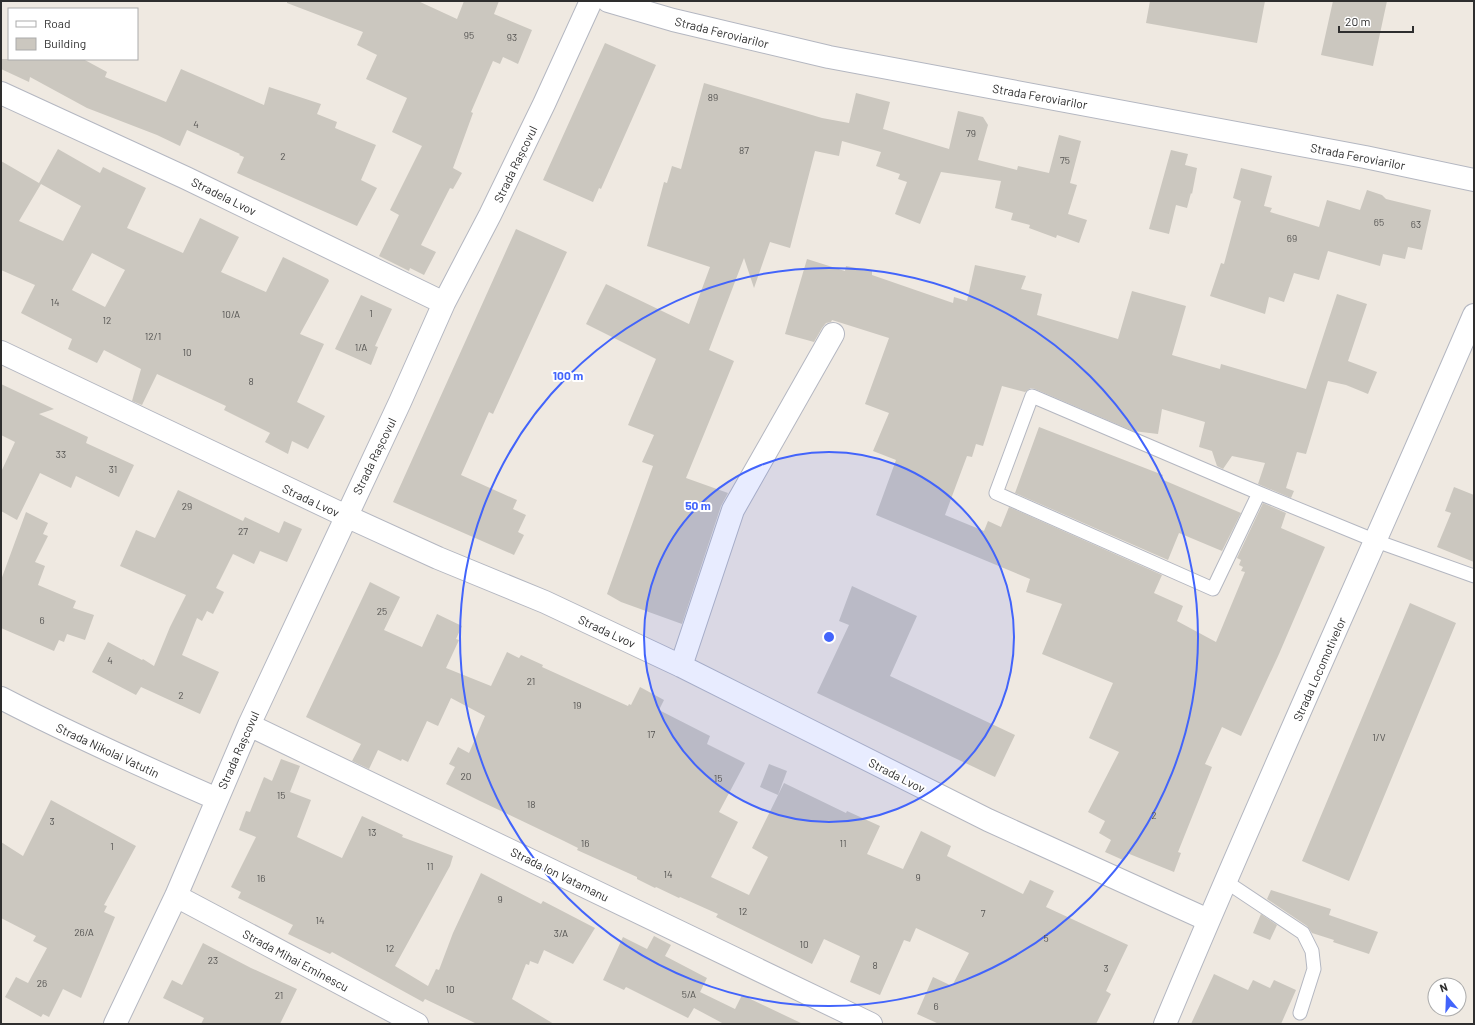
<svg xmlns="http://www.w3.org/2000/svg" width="1475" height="1025" font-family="Barlow,sans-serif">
  <rect width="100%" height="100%" fill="#efe9e1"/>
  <path fill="#cbc7bf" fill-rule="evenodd" d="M287 1H418L457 19 464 1H499L494 14 532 30 518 64 503 57 500 64 493 61 471 112 473 113 453 168 462 173 453 189 450 188 421 245 436 252 424 275 410 268 409 271 379 256 399 215 390 210 422 146 392 132 407 98 366 79 377 55 357 45 363 32 287 3Z
    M1150 1H1265L1257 43 1146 23Z
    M1333 1H1387L1373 66 1321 55Z
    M605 43 656 65 601 189 599 188 593 202 543 180Z
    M1 59H83L107 72 105 77 166 102 181 69 264 105 269 87 321 104 317 114 337 122 335 128 376 145 361 180 377 188 357 226 237 173 244 157 239 155 240 154 187 130 180 146 157 135 87 108 30 77 29 82 1 69Z
    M704 83 822 118 849 123 856 93 890 102 883 129 949 149 958 111 983 117 988 125 978 160 1017 170 1018 166 1049 173 1059 135 1081 141 1070 183 1077 185 1068 214 1087 220 1079 243 1057 235 1056 238 1029 228 1030 225 1011 220 1013 213 995 208 1001 181 941 172 920 224 895 214 907 182 898 179 900 174 876 166 881 152 842 141 839 156 815 151 790 248 770 242 754 288 744 258 709 350 734 361 686 478 728 493 721 506 682 624 621 602 607 594 653 466 642 462 654 435 628 425 656 359 586 324 606 284 689 324 710 267 647 246 664 182 667 183 672 166 681 169Z
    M58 149 100 173 103 167 146 188 127 228 183 253 200 218 239 237 221 272 266 292 283 257 328 279 329 281 300 334 324 344 297 402 325 416 308 449 292 441 288 454 265 442 270 433 224 410 226 406 157 374 142 405 132 401 141 369 104 350 97 363 68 349 72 339 21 313 35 285 1 270V161L39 183ZM41 184 81 206 63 241 19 221ZM92 253 125 270 105 307 72 290Z
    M1171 150 1188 154 1185 165 1197 168 1192 194 1191 193 1187 208 1176 205 1169 234 1149 229Z
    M1241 168 1272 176 1264 206 1272 208 1270 212 1319 227 1327 200 1360 210 1367 190 1382 195 1386 199 1431 210 1422 250 1408 247 1405 259 1383 254 1380 266 1328 251 1319 280 1294 273 1284 302 1269 297 1265 314 1210 296 1221 263 1224 264 1241 201 1233 198Z
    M516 229 567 252 493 414 489 412 461 475 517 500 513 509 526 515 518 532 524 535 514 555 393 502Z
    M807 259 845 271 846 266 872 271V275L953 303 954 297 967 301 975 265 1026 276 1021 289 1042 294 1037 315 1118 339 1132 291 1186 306 1172 355 1220 369 1221 364 1306 389 1337 294 1367 304 1348 361 1377 372 1368 394 1346 385 1328 381 1306 454 1297 452 1286 488 1294 491 1291 498 1258 484 1265 463 1232 456 1223 469 1217 466 1212 451 1199 447 1205 422 1162 409 1158 434 1133 431 1035 389 1031 388 1025 392 1002 386 983 446 976 444 972 457 967 456 945 515 984 531 988 521 1001 527 1009 507 1162 575 1154 593 1183 606 1177 621 1216 642 1245 572 1241 571 1243 567 1239 565 1241 560 1237 558 1263 503 1286 513 1281 528 1325 547 1279 654 1241 736 1222 727 1205 764 1212 767 1178 852 1181 853 1174 872 1127 853 1123 860 1105 852 1111 840 1099 833 1105 821 1088 812 1119 752 1089 738 1113 683 1042 654 1062 604 1026 592 1030 579 876 515 896 460 873 451 889 413 865 404 889 338 832 320 831 322 826 323 822 328 814 342 785 334Z
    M361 295 392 309 375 346 378 347 371 365 335 349Z
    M1 384 54 409 39 414 88 437 86 443 134 465 119 497 76 476 71 488 40 473 17 520 1 511V472L15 442 1 435Z
    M1039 427 1163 475 1161 479 1241 513 1222 551 1179 533 1168 560 1015 493Z
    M1454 487 1474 495V562L1437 547 1451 513 1445 511Z
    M178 490 243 521 245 517 279 533 284 521 302 529 287 562 260 551 254 564 233 554 216 588 224 592 213 614 207 611 202 621 197 618 182 655 219 672 200 714 141 687 136 695 92 672 108 642 142 660 143 659 154 666 170 627 186 595 120 566 136 530 155 538Z
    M26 512 48 523 43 534 48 536 35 562 45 566 38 585 76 601 73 608 94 615 85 640 67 634 64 642 59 640 54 651 1 628V580Z
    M370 582 400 597 384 630 422 647 437 614 462 626 456 639 459 640 446 668 491 686 507 652 519 658 521 655 543 665 542 667 628 706 629 704 631 705 640 687 664 700 659 710 710 736 707 744 745 763 719 812 738 822 711 877 749 895 768 857 752 848 784 783 846 813 847 811 880 826 867 854 903 869 921 831 951 846 947 856 1023 894 1030 880 1054 891 1046 907 1128 945 1106 991 1111 994 1096 1024H939L917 1014 933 977 952 986 969 953 916 928 910 942 904 940 880 995 850 982 860 956 824 939 812 964 716 917 718 914 680 897 679 898 656 887 655 888 637 879V877L577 850 578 848 564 841 480 801 446 784 455 767 449 764 458 747 469 753 485 716 451 698 438 726 427 721 408 762 402 759 401 761 378 750 369 769 352 761 361 744 306 717Z
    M852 586 917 616 890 676 1015 735 995 777 817 693 849 625 839 621Z
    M1410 603 1456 623 1349 881 1302 861Z
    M281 759 300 766 290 792 311 800 297 837 342 858 362 816 403 835 402 837 453 856 450 866 395 966 428 986 436 969 439 970 453 933 481 873 541 904 543 901 595 928 573 964 544 950 538 964 530 961 529 965 526 964 512 999 554 1024H477L425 999 423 1002 332 952 330 954 288 934 293 925 238 898 241 892 231 887 256 837 239 830 246 811 250 812 264 777 272 781Z
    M769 764 787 771 778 795 760 787Z
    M51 800 136 846 104 905 107 906 104 912 115 917 81 998 63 989 49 1017 43 1014 41 1017 5 997 16 977 28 983 47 948 33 941 36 936 1 918V842L23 856Z
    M1271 890 1331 909 1329 915 1378 932 1369 954 1333 942 1334 940 1312 933 1307 926 1267 899Z
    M1261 914 1277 925 1270 940 1253 933Z
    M654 936 671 945 665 956 707 978 700 992 735 1009 742 995 803 1024H724L694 1008 688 1018 626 987 624 990 603 980 623 937 647 949Z
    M203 943 251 968 297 989 280 1024H201L204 1018 163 998 172 980 182 985Z
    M1214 974 1248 990 1253 980 1270 988 1274 980 1296 990 1281 1024H1191Z"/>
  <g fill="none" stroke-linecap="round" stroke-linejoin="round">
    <defs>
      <path id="lane" d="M1259 493 1213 589 996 493 1032 396 1259 493 1376 541 1474 576
        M1225 881 1303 933 1312 951 1314 969 1300 1013"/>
      <path id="street" d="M1 93 186 178 444 303
        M1 352 346 516 438 558 545 602 681 666 988 820 1208 920
        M681 666 733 510 833 334
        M1 698C72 735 144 767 217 799
        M249 725 871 1024
        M176 896 417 1024
        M115 1024 176 896 249 725 400 402 444 303 490 215 544 104 591 1"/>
      <path id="secondary" d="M608 1 673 20 829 57 1365 157 1474 180
        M1165 1024C1264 786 1372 552 1474 315"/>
    </defs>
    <use href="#lane" stroke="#b4b7c1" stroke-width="15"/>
    <use href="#street" stroke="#b4b7c1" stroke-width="24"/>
    <use href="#secondary" stroke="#b4b7c1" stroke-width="24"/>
    <use href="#lane" stroke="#fff" stroke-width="13"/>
    <use href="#street" stroke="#fff" stroke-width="22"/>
    <use href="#secondary" stroke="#fff" stroke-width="22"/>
  </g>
  <circle cx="829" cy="637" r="185" fill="#4264fb" fill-opacity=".12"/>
  <g fill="none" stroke="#4264fb" stroke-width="2">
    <circle cx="829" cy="637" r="185"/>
    <circle cx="829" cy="637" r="369"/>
  </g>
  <g text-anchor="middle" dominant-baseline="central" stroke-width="4" stroke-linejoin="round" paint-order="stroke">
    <g font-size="10" fill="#555452">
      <text x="469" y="35">95</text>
      <text x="512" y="37">93</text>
      <text x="713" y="97">89</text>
      <text x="196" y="124">4</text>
      <text x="971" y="133">79</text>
      <text x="744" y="150">87</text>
      <text x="283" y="156">2</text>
      <text x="1065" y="160">75</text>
      <text x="1379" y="222">65</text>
      <text x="1416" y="224">63</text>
      <text x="1292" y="238">69</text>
      <text x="55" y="302">14</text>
      <text x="371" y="313">1</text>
      <text x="231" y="314">10/A</text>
      <text x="107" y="320">12</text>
      <text x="153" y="336">12/1</text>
      <text x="361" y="347">1/A</text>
      <text x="187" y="352">10</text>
      <text x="251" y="381">8</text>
      <text x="61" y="454">33</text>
      <text x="113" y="469">31</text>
      <text x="187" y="506">29</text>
      <text x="243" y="531">27</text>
      <text x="382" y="611">25</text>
      <text x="42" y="620">6</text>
      <text x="110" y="660">4</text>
      <text x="531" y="681">21</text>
      <text x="181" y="695">2</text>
      <text x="577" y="705">19</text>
      <text x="651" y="734">17</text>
      <text x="1379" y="737">1/V</text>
      <text x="466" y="776">20</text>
      <text x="718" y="778">15</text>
      <text x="281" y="795">15</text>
      <text x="531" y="804">18</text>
      <text x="1154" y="815">2</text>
      <text x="52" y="821">3</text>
      <text x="372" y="832">13</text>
      <text x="585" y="843">16</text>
      <text x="843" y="843">11</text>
      <text x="112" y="846">1</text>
      <text x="430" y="866">11</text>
      <text x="668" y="874">14</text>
      <text x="918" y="877">9</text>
      <text x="261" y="878">16</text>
      <text x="500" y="899">9</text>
      <text x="743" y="911">12</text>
      <text x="983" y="913">7</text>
      <text x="320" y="920">14</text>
      <text x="84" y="932">26/A</text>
      <text x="561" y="933">3/A</text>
      <text x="1046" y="938">5</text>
      <text x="804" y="944">10</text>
      <text x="390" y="948">12</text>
      <text x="213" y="960">23</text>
      <text x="875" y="965">8</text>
      <text x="1106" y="968">3</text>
      <text x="42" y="983">26</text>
      <text x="450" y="989">10</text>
      <text x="689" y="994">5/A</text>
      <text x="279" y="995">21</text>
      <text x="936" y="1006">6</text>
    </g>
    <g font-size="12" fill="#2e2e2e" stroke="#fff">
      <text transform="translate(722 32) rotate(14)">Strada Feroviarilor</text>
      <text transform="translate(1040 96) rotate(10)">Strada Feroviarilor</text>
      <text transform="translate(1358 156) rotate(11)">Strada Feroviarilor</text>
      <text transform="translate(515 164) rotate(-64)">Strada Rașcovul</text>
      <text transform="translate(224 196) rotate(26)">Stradela Lvov</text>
      <text transform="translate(374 456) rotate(-64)">Strada Rașcovul</text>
      <text transform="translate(311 500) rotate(25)">Strada Lvov</text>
      <text transform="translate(607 631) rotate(25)">Strada Lvov</text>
      <text transform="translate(1319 669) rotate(-66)">Strada Locomotivelor</text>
      <text transform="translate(108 750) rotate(25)">Strada Nikolai Vatutin</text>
      <text transform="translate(238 750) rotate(-66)">Strada Rașcovul</text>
      <text transform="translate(897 775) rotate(27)">Strada Lvov</text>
      <text transform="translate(560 874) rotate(26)">Strada Ion Vatamanu</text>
      <text transform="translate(296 960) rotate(28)">Strada Mihai Eminescu</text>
    </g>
  </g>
  <circle cx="829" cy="637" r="6" fill="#4264fb" stroke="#fff" stroke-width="2"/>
  <g font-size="12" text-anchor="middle" font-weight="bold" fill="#4264fb" stroke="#fff" stroke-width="4" stroke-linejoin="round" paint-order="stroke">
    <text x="568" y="380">100 m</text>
    <text x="698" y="510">50 m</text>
  </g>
  <rect width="1475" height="1025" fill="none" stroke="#2e2e2e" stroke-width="4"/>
  <rect x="8" y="8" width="130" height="52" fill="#ffffff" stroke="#ababab"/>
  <rect x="16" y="21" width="20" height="6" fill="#ffffff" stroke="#ababab"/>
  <text x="44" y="28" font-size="12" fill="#2e2e2e">Road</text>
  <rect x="16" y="38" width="20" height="12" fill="#cbc7bf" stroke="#ababab"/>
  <text x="44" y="48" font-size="12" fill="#2e2e2e">Building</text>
  <g transform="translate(1447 997) rotate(341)"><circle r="19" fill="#ffffff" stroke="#ababab"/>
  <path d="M0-3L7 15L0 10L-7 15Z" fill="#4264fb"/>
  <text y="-6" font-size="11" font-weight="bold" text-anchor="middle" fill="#2e2e2e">N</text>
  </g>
  <path d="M1339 26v6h74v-6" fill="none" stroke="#2e2e2e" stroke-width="2"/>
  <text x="1345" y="26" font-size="12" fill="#2e2e2e" stroke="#ffffff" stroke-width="3" paint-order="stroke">20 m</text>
</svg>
